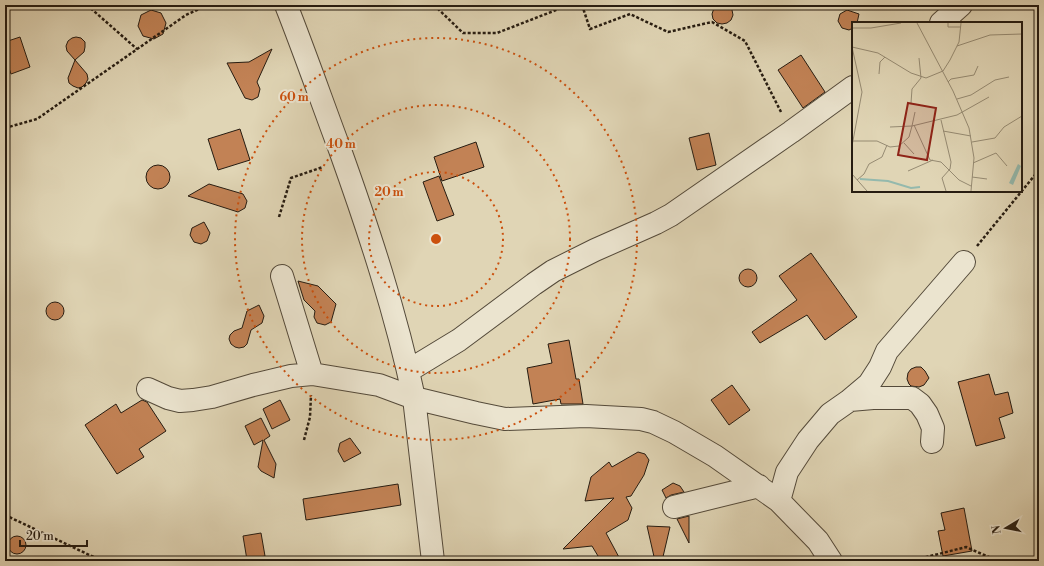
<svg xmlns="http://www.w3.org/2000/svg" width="1044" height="566" font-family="'Libre Bodoni',serif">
  <rect width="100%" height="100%" fill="#e0d5b5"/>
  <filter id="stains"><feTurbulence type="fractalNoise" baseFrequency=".005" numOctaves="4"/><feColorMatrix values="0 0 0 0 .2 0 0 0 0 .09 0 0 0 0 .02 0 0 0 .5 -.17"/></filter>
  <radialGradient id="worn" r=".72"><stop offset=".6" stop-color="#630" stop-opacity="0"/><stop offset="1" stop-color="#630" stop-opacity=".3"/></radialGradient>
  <path fill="#c28255" stroke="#261c11" d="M715 5H727L732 10 733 15 731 20 727 23 722 24 717 23 713 19 712 14Z
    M151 10 161 13 166 23 163 34 154 39 143 36 138 26 141 15Z
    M847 10 859 14 857 23H853V28L849 30 842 28 838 21 840 14Z
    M20 37 30 67 11 74 5 56V42Z
    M76 37 81 38 85 42V47L84 52 75 60 87 74 88 79 86 83 82 87 78 88 73 86 69 83 68 78 75 60 67 51 66 46 68 41 72 38Z
    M272 49 257 82 260 89 258 97 252 100 245 98 227 63 249 62Z
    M801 55 825 92 803 108 778 70Z
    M240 129 250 160 218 170 208 139Z
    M709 133 716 165 697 170 689 138Z
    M476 142 484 167 442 181 434 157Z
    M146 177a12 12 0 1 1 24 0a12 12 0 1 1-24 0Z
    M439 176 454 215 437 221 423 182Z
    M209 184 243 194 247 201 245 208 238 212 188 196Z
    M204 222 210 233 207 241 201 244 194 242 190 235 192 228Z
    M811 253 857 317 825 340 807 315 760 343 752 332 797 300 779 276Z
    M739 278a9 9 0 1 1 18 0a9 9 0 1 1-18 0Z
    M298 281 318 286 336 304 331 322 325 325 317 323 314 317 315 311 304 300Z
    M46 311a9 9 0 1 1 18 0a9 9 0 1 1-18 0Z
    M259 305 264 316 262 323 251 330 247 344 244 347 239 348 235 347 231 344 229 339 230 335 234 331 242 328 247 311Z
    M569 340 576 379H579L583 404H561L560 399 533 404 527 368 552 363 548 344Z
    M916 367H921L925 371 929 378 924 385 919 387 911 386 909 384 907 379 908 373 911 369Z
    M989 374 995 395 1008 392 1013 413 999 418 1005 438 976 446 958 382Z
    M732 385 750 410 729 425 711 400Z
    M142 400 147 402 166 431 139 449 144 457 117 474 85 425 116 404 121 413Z
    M280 400 290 420 272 429 263 409Z
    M261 418 270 436 264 440 276 464 274 478 261 471 258 467 263 440 254 445 245 426Z
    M350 438 361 453 344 462 338 451 340 443Z
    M638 452 645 454 649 460 644 475 631 496 626 497 632 508 628 520 606 533 621 561H601L592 546 563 549 614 498 585 501 591 477 609 462 612 467Z
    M673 483 680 486 684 492 671 495 666 498 662 490Z
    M398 484 401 505 306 520 303 499Z
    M964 508 972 551 943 556 938 531 945 530 941 513Z
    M689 516V543L677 519Z
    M647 526 670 527 662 561H655Z
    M261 533 265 556 247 560 243 536Z
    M8 545a9 9 0 1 1 18 0a9 9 0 1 1-18 0Z"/>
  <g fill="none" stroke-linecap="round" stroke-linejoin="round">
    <defs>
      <path id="minor" d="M286 5C305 53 322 102 340 150 369 231 396 313 414 398L476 413 505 419 586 416 641 419 653 422 674 432 715 456 779 501 818 541 831 561
        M941 23 961 5
        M282 276 312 374
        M408 371 459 340 534 284 553 271 595 250 656 223 671 215 791 132 853 87
        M148 389 168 398 180 401 193 400 212 397 253 385 291 376 312 374 379 385 414 398 433 561
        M850 400 873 398H912L920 404 927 414 933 428 932 442
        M779 501 787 472 808 440 830 414 850 400 869 384 880 367 887 351 964 262
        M674 507 759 486"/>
    </defs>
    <use href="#minor" stroke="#544a3a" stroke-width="24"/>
    <path stroke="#261c11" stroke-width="2.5" stroke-dasharray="3 2" stroke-linecap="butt" d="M87 5 137 49
      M434 5 463 33H497L569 5
      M582 5 590 29 630 14 668 32 712 22 745 41 781 112
      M5 128 37 119 186 15 208 5
      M279 217 291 178 323 167
      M977 246 1039 170
      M304 440 310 417 311 395
      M5 515 102 561
      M911 561 966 547 998 561"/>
    <use href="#minor" stroke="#ebe4cf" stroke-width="22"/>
  </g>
  <g fill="none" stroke="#cb500d" stroke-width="2" stroke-dasharray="2 4">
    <circle cx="436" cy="239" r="67"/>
    <circle cx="436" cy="239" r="134"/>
    <circle cx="436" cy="239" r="201"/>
  </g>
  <g transform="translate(852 22)">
    <rect width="170" height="170" fill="#e0d5b5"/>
    <path d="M166 142 169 144 161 163 157 161Z" fill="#94b9ad"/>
    <path fill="none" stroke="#94b9ad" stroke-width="2" d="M8 157 36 159 59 166 68 165"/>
    <path fill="none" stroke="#968b73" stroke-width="1" d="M65 1 101 69 117 106 122 136 119 169M96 1V5H109M0 6H19L49 1M105 24 138 13 170 12M0 25 26 31 59 51 74 56 91 49 98 38 107 20 109 1M27 52 28 40 33 35M96 60 99 57 122 53 126 44M105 77 119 73 143 58 157 55M59 81 60 67 69 56 67 36M89 98 99 140 98 147 90 156 94 169M62 103 78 138 89 140 107 158 119 164M38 105 60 104 63 90M91 109 119 114M1 119H25L38 125 47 124 57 115 60 104 105 93 137 75M120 120 143 116 152 105 170 94M52 121 62 132M0 124 10 70 0 25M121 141 144 131 155 144M56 149 81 138M0 152 15 169M120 155 135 157M5 158 12 152 17 142 30 135 35 123"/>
    <path fill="#8f2418" fill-opacity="0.15" stroke="#8f2418" stroke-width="2" d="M56 81 84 86 75 138 46 133Z"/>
    <rect width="170" height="170" fill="none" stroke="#261c11" stroke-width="2"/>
  </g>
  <circle cx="436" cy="239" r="6" fill="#cb500d" stroke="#ebe4cf" stroke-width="2"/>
  <g font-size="12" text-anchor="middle" font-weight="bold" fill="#cb500d" stroke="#ebe4cf" stroke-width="4" stroke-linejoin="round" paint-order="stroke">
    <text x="294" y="101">60 m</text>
    <text x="341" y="148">40 m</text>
    <text x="389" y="196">20 m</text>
  </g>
  <rect width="1044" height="566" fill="none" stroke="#e0d5b5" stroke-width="20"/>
  <rect x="6" y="6" width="1032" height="554" fill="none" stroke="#261c11" stroke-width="2"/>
  <rect x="10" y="10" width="1024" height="546" fill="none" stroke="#261c11"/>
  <g transform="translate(1006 528) rotate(260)" stroke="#ebe4cf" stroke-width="3" paint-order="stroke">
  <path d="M0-3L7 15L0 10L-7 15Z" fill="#261c11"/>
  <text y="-6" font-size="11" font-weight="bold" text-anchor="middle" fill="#261c11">N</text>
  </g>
  <path d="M20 540v6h67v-6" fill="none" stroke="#261c11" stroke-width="2"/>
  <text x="26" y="540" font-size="12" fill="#261c11" stroke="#ebe4cf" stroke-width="3" paint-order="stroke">20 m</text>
  <rect width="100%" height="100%" filter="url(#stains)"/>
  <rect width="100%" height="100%" fill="url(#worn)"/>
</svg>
